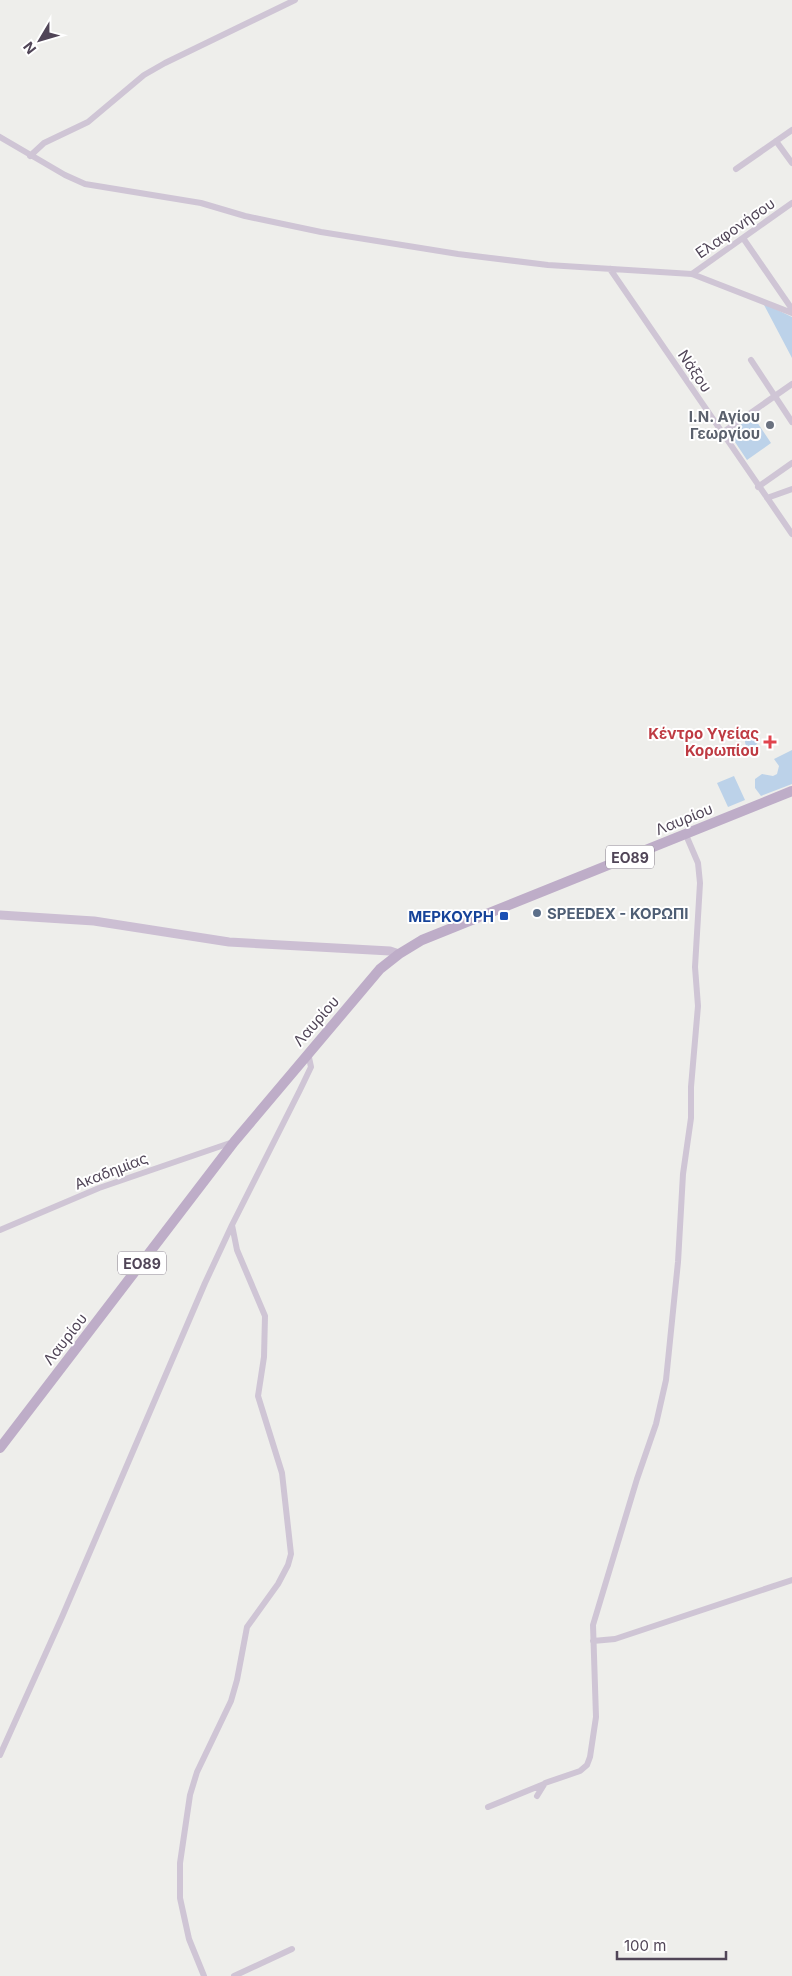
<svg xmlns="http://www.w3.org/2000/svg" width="792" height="1976" font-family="Inter,sans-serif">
  <rect width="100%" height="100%" fill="#eeeeeb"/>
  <path fill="#bcd2e9" d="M763 303 792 317V358Z
    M753 416 771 443 747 460 729 433Z
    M745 742a6 6 0 1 1 12 0a6 6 0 1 1-12 0Z
    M792 750V784L761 796 755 788V779L762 774 773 776 777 774 779 766 774 759Z
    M734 776 745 800 728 807 717 783Z"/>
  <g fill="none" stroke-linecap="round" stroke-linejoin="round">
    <path stroke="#cfc5d5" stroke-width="6" d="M0 137 65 175 85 184 201 203 245 216 321 232 458 254 548 265 692 274 792 313
      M776 141 792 163
      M30 156 44 143 88 122 144 75 165 63 295 0
      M736 169 792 130
      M743 238 792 309
      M610 269 792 534
      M692 274 792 203
      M751 360 792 422
      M722 433 792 384
      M758 487 792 463
      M767 498 792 489
      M0 1230 99 1188 233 1142
      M593 1641 615 1639 792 1580
      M0 1755 62 1617 205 1283 232 1225
      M537 1796 545 1783 580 1771 587 1765 590 1757 596 1717 593 1625 637 1479 656 1424 666 1380 678 1262 683 1174 691 1118V1087L698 1006 695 967 700 883 698 863 686 835
      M488 1807 544 1784
      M204 1976 189 1939 180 1898V1863L190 1795 197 1772 231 1701 237 1680 247 1627 278 1584 288 1565 291 1554 282 1473 258 1396 264 1357 265 1316 237 1250 232 1225 300 1090 311 1067 308 1053
      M234 1976 292 1949"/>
    <path stroke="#ccbfd3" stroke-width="9" d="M0 915 94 921 229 942 390 951 399 954"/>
    <path stroke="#beadc8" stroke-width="10" d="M0 1448 234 1142 380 969 399 954 422 940 792 791"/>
  </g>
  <circle fill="#6b7280" stroke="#fff" stroke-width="2" cx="770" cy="425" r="5"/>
  <path fill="#e0444e" stroke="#fff" stroke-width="2" d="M767.5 734.5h5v5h5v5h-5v5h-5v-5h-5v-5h5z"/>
  <circle fill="#5c6f8a" stroke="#fff" stroke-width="2" cx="537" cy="913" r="5"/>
  <rect fill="#1a4fb4" stroke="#fff" stroke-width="2" x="499" y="911" width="10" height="10" rx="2.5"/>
  <g text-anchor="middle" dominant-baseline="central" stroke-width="4" stroke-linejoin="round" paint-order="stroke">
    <g fill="#fff" stroke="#847d89" stroke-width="1">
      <rect x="606" y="845.5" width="48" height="23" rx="4"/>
      <rect x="118" y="1251.5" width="48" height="23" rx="4"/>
    </g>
    <g font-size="14" font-weight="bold" fill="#504557">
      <text x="630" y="857">ΕΟ89</text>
      <text x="142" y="1263">ΕΟ89</text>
    </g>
    <g font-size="15" fill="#504557" stroke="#fff">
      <text transform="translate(735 228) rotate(-35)">Ελαφονήσου</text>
      <text transform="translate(695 371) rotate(56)">Νάξου</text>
      <text transform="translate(684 819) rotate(-22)">Λαυρίου</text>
      <text transform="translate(316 1021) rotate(-49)">Λαυρίου</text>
      <text transform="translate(111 1171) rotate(-21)">Ακαδημίας</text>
      <text transform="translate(65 1339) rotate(-52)">Λαυρίου</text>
    </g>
    <g font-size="15" font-weight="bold" fill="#5b616d" stroke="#fff" text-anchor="end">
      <text x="760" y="416">Ι.Ν. Αγίου<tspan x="760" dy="17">Γεωργίου</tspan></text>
    </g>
    <g font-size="15" font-weight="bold" fill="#be3a42" stroke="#fff" text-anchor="end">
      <text x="759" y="733">Κέντρο Υγείας<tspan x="759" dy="17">Κορωπίου</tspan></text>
    </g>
    <g font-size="15" font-weight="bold" fill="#4e5e75" stroke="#fff" text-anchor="start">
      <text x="547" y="913">SPEEDEX - ΚΟΡΩΠΙ</text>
    </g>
    <g font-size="15" font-weight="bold" fill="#164399" stroke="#fff" text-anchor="end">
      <text x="494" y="916">ΜΕΡΚΟΥΡΗ</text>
    </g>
  </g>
  <g transform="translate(40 40) rotate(232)" stroke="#ffffff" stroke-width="4" paint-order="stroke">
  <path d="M0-4L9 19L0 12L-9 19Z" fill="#504557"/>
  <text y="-8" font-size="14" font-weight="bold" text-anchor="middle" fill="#504557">N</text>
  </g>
  <path d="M617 1951v8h109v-8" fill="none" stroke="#504557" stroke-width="2.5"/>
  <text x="624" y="1951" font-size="15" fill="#504557" stroke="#ffffff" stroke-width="4" paint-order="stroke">100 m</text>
</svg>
